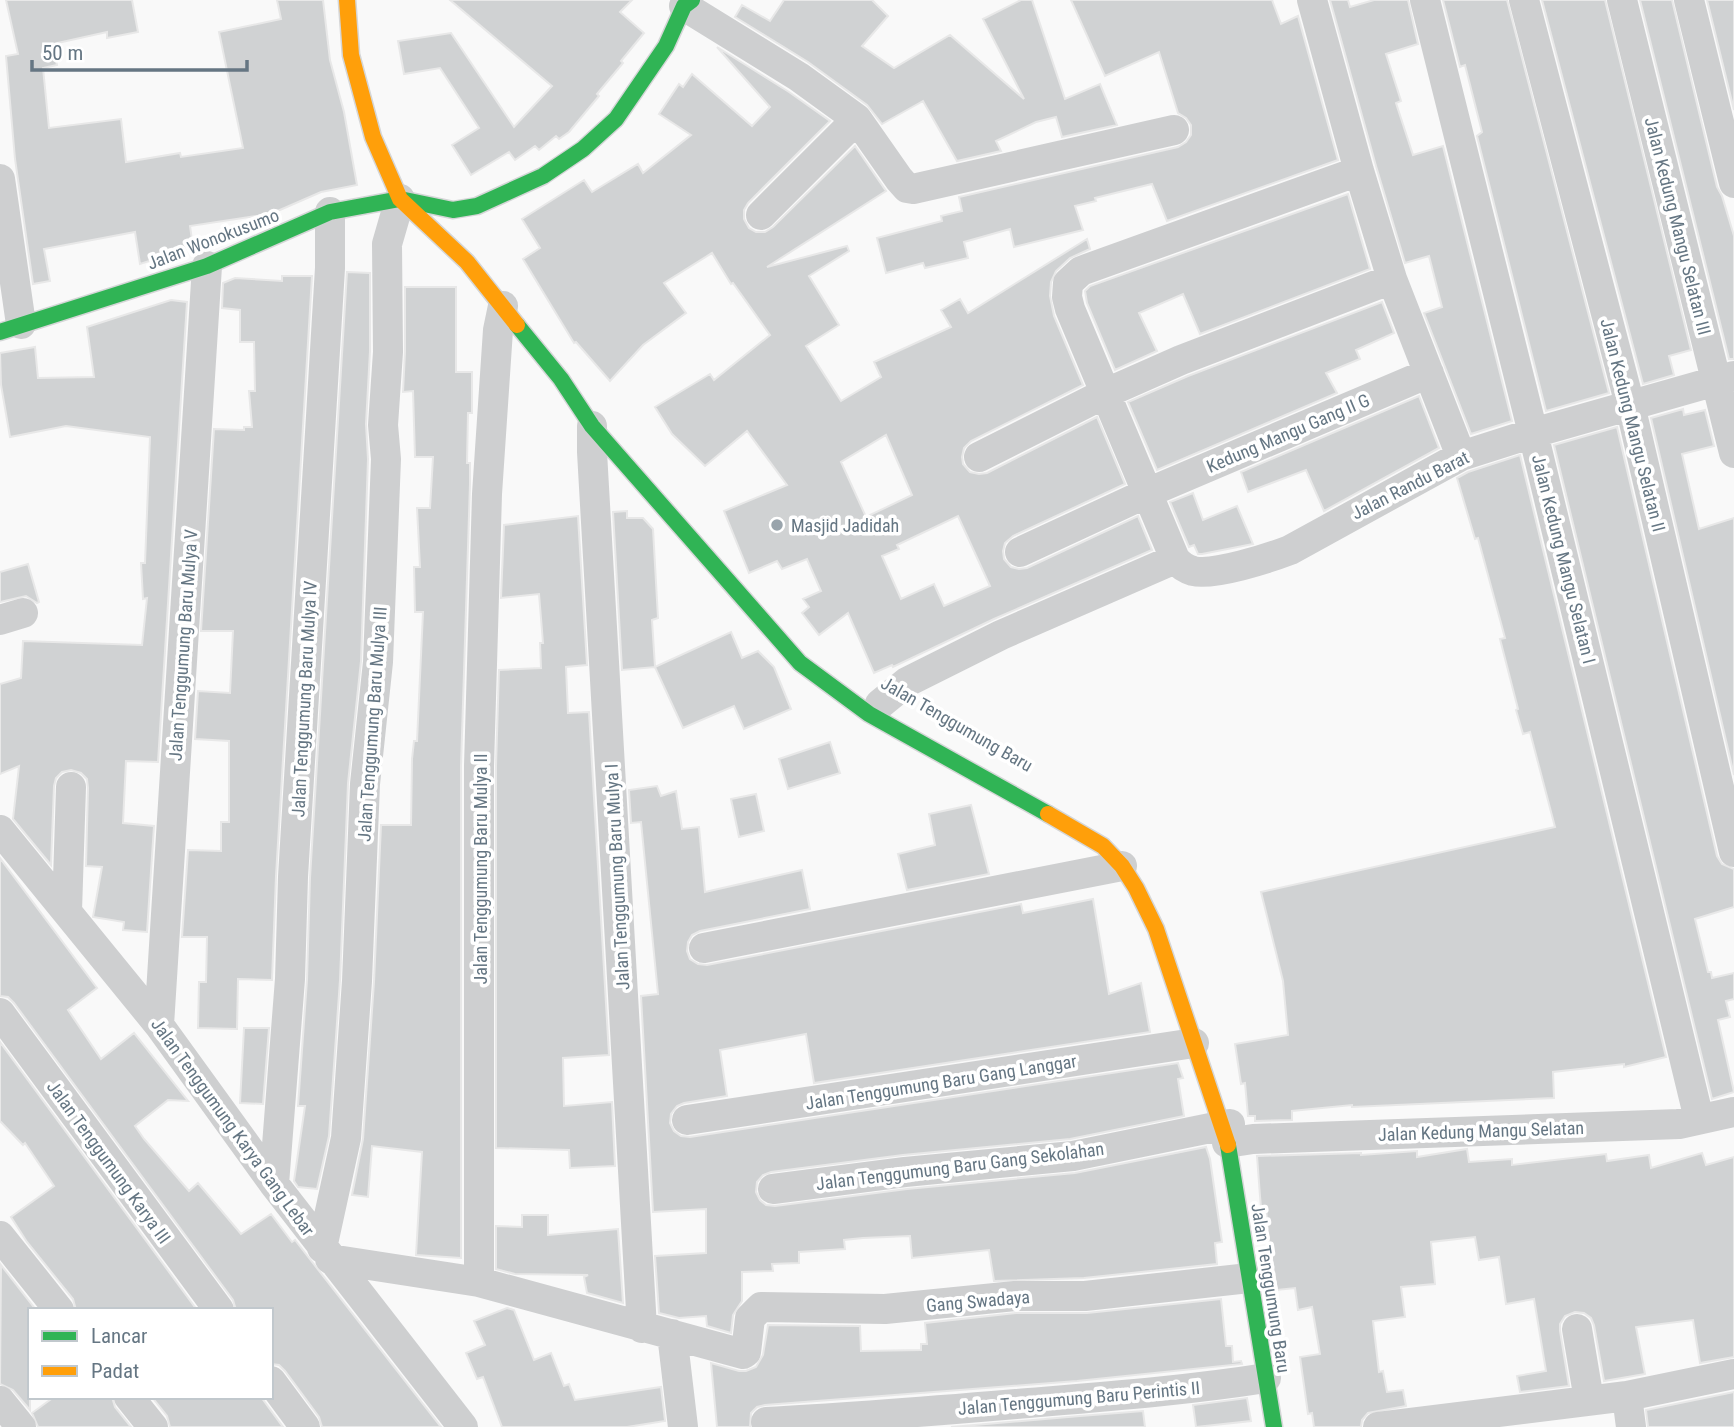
<svg xmlns="http://www.w3.org/2000/svg" width="1734" height="1427" font-family="'Roboto Condensed',sans-serif">
  <rect width="100%" height="100%" fill="#f9f9f9"/>
  <path fill="#d0d2d3" stroke="#e8e8e8" stroke-width="2" fill-rule="evenodd" d="M6 0H132L138 32 107 38V32L53 44 57 65 43 68 49 128 121 119 126 162 180 153 181 157 243 148 219 32 281 19 277 0H323L330 60 344 112 357 185 321 192 257 220 256 216 190 226 193 247 140 264 135 232 44 249 50 281 33 284 15 159 6 56 18 54Z
    M450 0H632L620 12 644 33 621 61 623 63 597 94 599 96 569 132 559 139 556 136 539 150 535 146 515 160 509 152 471 175 452 145 479 128 440 68 404 74 398 41 451 33 514 127 552 86Z
    M784 0H872L888 16 862 46 894 68 950 35 1024 99 983 19 1021 0H1032L1065 99 1100 84 1117 125 1062 137 1056 117 1036 122 996 141 1001 151 957 161 923 101 882 124 867 105 808 62 735 17 742 5 770 21Z
    M1071 0H1272L1281 24 1298 16 1338 160 1167 221 1152 184 1095 198 1096 201 1075 206 1083 230 1014 247 1010 229 964 242 968 258 925 268 923 263 886 273 877 238 942 221 941 216 962 211 959 197 1178 147 1186 142 1191 135V125L1186 118 1178 113 1159 52 1105 76Z
    M1330 0H1348L1350 7 1374 0H1408L1418 44 1386 54 1401 101 1396 103 1413 155 1443 146 1512 421 1471 434 1424 313 1442 307 1429 256 1405 263 1376 166Z
    M1443 0H1507L1609 393 1546 411 1477 136 1482 132 1465 65 1460 67Z
    M1542 0H1605L1691 350 1669 356 1674 375 1643 384Z
    M1640 0H1672L1717 187 1722 196 1734 236V359H1729Z
    M1707 0H1734V110Z
    M717 47 789 92 830 121 748 203 744 210V219L749 228 756 232H765L773 227 855 146 886 191 767 267 847 246 849 251 809 276 839 325 806 346 841 401 881 377 874 362 951 327 941 310 960 299 968 313 1087 239 1090 249 1070 258 1056 271 1051 282 1050 296 1054 316 1083 385 971 441 964 448 962 457 963 464 970 472 979 474 987 473 1097 417 1125 484 1013 536 1005 543 1003 551 1004 559 1011 567 1019 569 1027 568 1138 516 1152 550 994 619 893 667 892 665 874 673 848 613 819 635 802 613 809 607 803 599 821 591 807 559 782 569 777 561 749 573 724 511 787 485 747 431 705 466 672 434 655 407 710 374 714 380 770 335 733 283 731 284 712 253 664 283 686 313 643 345 610 381 576 342 574 343 523 259 540 248 522 219 584 180 592 192 638 164 643 173 691 135 659 114 679 84 683 87 692 74 752 126 770 107ZM886 435 912 495 866 517 841 462ZM958 516 990 586 944 606 934 584 901 599 882 556 899 549 897 545Z
    M1348 194 1370 269 1200 334 1183 294 1139 313 1157 351 1115 370 1087 303 1085 291 1090 286Z
    M347 272 370 273V351L366 424 368 459 361 661 348 783 340 980 329 1136 317 1189 298 1187 294 1181 305 1106H298L307 980 310 878Z
    M282 276H312L276 876 272 980 238 979 237 1029 198 1028 199 982H206L207 937H182L188 850 221 851V822H229V741L195 739 198 691 230 693 233 631H201L214 429 244 430V427H252L249 391H255L254 342H240V310L222 308 223 283 235 278 282 281Z
    M405 287H456V372H472V413H468L467 463H470V484L461 766V1258L416 1255 422 1152 372 1146 368 1197 352 1195 363 1139 374 982 381 825H411L412 759 414 741H417L423 612H415L414 567H420L417 508H430L433 457H415L413 391 403 392 405 352Z
    M171 300 187 302 158 762 126 761 123 823 154 826 147 932 123 930 124 922 93 917 102 867 86 866 88 788 87 779 81 773 71 770 62 772 56 778 54 786 51 865 13 819 19 766 0 774V684L21 678 23 641 142 645 147 598 143 599 141 563H145L150 437 66 426 10 437 1 385 0 353 35 347 38 378 94 377 87 327Z
    M1382 302 1394 333 1356 350 1360 359 1326 373 1337 393 1157 470 1128 402 1188 376Z
    M1419 396 1439 448 1324 511 1306 470 1248 492 1241 472Z
    M1683 409 1684 415 1705 410 1714 446 1682 454 1699 529 1734 518V775L1651 418Z
    M1617 427 1717 856 1722 864 1734 869V907L1695 919 1708 972H1711L1712 978 1734 973V999L1726 1001 1730 1017 1718 1020 1734 1092 1712 1099 1554 445Z
    M1520 455 1666 1057 1624 1067V1064L1553 1072 1554 1098 1352 1107V1105L1292 1111V1120L1255 1121V1116H1248L1245 1083 1241 1084 1235 1044 1288 1035 1283 981 1261 892 1555 827 1530 732 1523 734 1516 710 1518 709 1500 639 1505 638 1478 538 1475 539 1457 478 1468 472Z
    M1193 493 1203 520 1237 506 1253 544 1202 554H1198L1194 545 1189 547 1170 502Z
    M627 511V518H643L653 529 658 618 652 620 655 667 731 632 742 658 758 651 774 667 791 709 744 729 734 706 683 728 655 667 622 670 613 512Z
    M578 516 587 665 566 667 568 713 589 712 609 1055 563 1058 564 1106 612 1102 615 1166 570 1168 569 1150 496 1148V766L499 670 541 668 540 643H543L539 594 501 598 504 525Z
    M28 564 39 602 37 603 26 596 0 602V572Z
    M830 742 840 773 788 789 779 759Z
    M657 786 661 796 676 791 682 829 699 827 705 892 802 870 810 909 700 931 692 935 688 942 687 951 690 959 698 964 707 965 1021 904 1023 913 1093 899 1109 994 1141 983 1150 1032 814 1083 806 1034 720 1050 727 1096 684 1103 677 1106 671 1114 670 1123 674 1131 681 1136 690 1137 1178 1063 1183 1078 1178 1079 1184 1116 1070 1139 903 1155 771 1172 763 1175 757 1182 756 1192 760 1200 766 1205 775 1206 907 1189 1075 1173 1206 1147 1210 1159 1222 1242 1215 1243 1217 1264 1084 1278 994 1281 989 1250 912 1258 910 1236 863 1238 844 1240 845 1249 799 1252V1263L772 1264 773 1271 742 1272V1301L733 1315 731 1333 707 1326 706 1316 679 1318 659 1313 655 1256 706 1253V1209L653 1212 641 996 658 994 641 822 631 823 629 790Z
    M756 794 764 831 739 837 731 799Z
    M971 805 989 874 907 890 898 854 935 845 929 814Z
    M0 858 97 988 68 1010 101 1059 134 1033 188 1101 168 1100 135 1126 144 1139 189 1191 198 1183 241 1234 271 1214 292 1242 295 1240 441 1427H322L319 1417 285 1371 279 1365 271 1364V1310H236L233 1300 14 1003 8 997 0 996Z
    M244 1028H269L263 1104 240 1103Z
    M0 1042 197 1310H76L73 1299 27 1242 11 1217 54 1186 25 1143 23 1145 0 1121Z
    M1467 1149 1469 1162 1512 1159V1165L1606 1154 1607 1161 1649 1155 1651 1168 1702 1153 1706 1165 1734 1157V1357L1700 1363 1693 1320 1636 1327 1645 1374 1604 1381 1594 1325 1591 1318 1584 1313 1575 1312 1565 1316 1560 1324V1331L1569 1386 1520 1392 1517 1376 1546 1371 1534 1299 1506 1304 1499 1257 1479 1260 1475 1237 1431 1242 1435 1284 1401 1287 1405 1317 1373 1321 1379 1372 1383 1371 1387 1392 1403 1390 1406 1406 1368 1413 1362 1420 1361 1427H1314L1312 1413 1308 1414 1300 1357 1320 1354 1312 1307 1298 1310 1295 1288 1277 1290 1268 1234 1266 1207H1261L1260 1196 1257 1156 1361 1153V1155L1417 1151V1157Z
    M522 1215H548V1235L618 1229 623 1303 587 1293 584 1277 588 1275 515 1274 496 1269V1226L522 1227Z
    M1 1265 36 1310H30V1410L13 1390 0 1384Z
    M1221 1299 1226 1346H1232L1233 1362 1241 1361 1242 1364 1077 1381 765 1405 757 1407 751 1413 750 1427H717L711 1363 739 1371H746L756 1367 763 1355 768 1325 860 1326 861 1351 921 1350V1344H927L925 1323 1016 1313H1087Z
    M507 1308 514 1310 534 1360 551 1353 564 1386 569 1384 575 1400 661 1387 665 1421 627 1427H502L483 1377 477 1379 466 1353 485 1345 474 1321Z
    M1734 1392V1427H1648L1646 1410Z
    M54 1397H112L115 1407 131 1427H38L32 1413Z
    M152 1397H261L283 1427H170L167 1416Z
    M1247 1398 1251 1421 1196 1427 1193 1405Z
    M1143 1411 1145 1427H951L1080 1416Z"/>
  <g fill="none" stroke-linecap="round" stroke-linejoin="round">
    <defs>
      <path id="fast" d="M517 325 561 379 592 426 800 663 869 714 1048 814
        M0 332 207 266 330 212 400 199 453 210 477 206 543 176 583 149 616 119 666 46 684 6 692 0
        M1228 1145 1274 1427"/>
      <path id="slow" d="M347 0 351 55 373 137 400 199 467 262 517 325
        M1048 814 1103 846 1122 866 1136 888 1156 929 1228 1145"/>
    </defs>
    <use href="#fast" stroke="#d5d6d7" stroke-width="19"/>
    <use href="#slow" stroke="#d5d6d7" stroke-width="19"/>
    <path stroke="#cecfd0" stroke-width="30" d="M1312 0 1359 171 1392 279 1461 456
      M1425 0 1533 433 1699 1119
      M1524 0 1630 405 1734 852
      M1622 0 1734 453
      M1689 0 1734 183
      M684 6 799 77 857 119 899 179 907 188 913 189 1174 130
      M1359 171 1081 271 1068 283 1067 297 1070 309 1175 559C1180 565 1186 569 1193 571 1214 576 1269 558 1290 550L1461 456 1533 433 1734 376
      M0 179 21 324
      M761 215 857 119
      M592 426V452L642 1328
      M979 457 1104 394 1181 360 1392 279
      M1020 552 1147 493 1429 373
      M0 620 23 613
      M880 704 907 682 1001 635 1175 559
      M0 830 159 1025 274 1184 463 1427
      M67 911 71 787
      M704 948 1122 866
      M0 1013 219 1310
      M159 1025 207 266
      M687 1120 1194 1043
      M1227 1143 1253 1139 1679 1124 1734 1112
      M274 1184 290 979 293 877 330 268V212
      M773 1189 905 1172 1073 1156 1230 1124
      M0 1236 59 1310
      M322 1248 346 1138 357 981 365 784 378 662 386 459 383 425 388 352 387 244 400 199
      M330 1259 479 1282V766L487 494 498 330 503 306
      M479 1282 743 1354 746 1352 750 1318 761 1307 885 1309 1015 1296H1085L1249 1278
      M1577 1329 1589 1400
      M672 1334 683 1427
      M271 1381 305 1427
      M1627 1396 1631 1427
      M129 1397 153 1427
      M0 1401 21 1427
      M766 1422C850 1418 933 1411 1016 1404 1100 1397 1183 1391 1266 1378
      M1378 1427 1627 1396 1734 1374"/>
    <use href="#fast" stroke="#30b455" stroke-width="16"/>
    <use href="#slow" stroke="#ff9f0a" stroke-width="16"/>
  </g>
  <circle fill="#99a4ac" stroke="#fff" stroke-width="2.5" cx="777" cy="525" r="7"/>
  <g text-anchor="middle" dominant-baseline="central" stroke-width="7" stroke-linejoin="round" paint-order="stroke">
    <g font-size="18" fill="#657683" stroke="#fff">
      <text transform="translate(1678 226) rotate(76)">Jalan Kedung Mangu Selatan III</text>
      <text transform="translate(213 239) rotate(-21)">Jalan Wonokusumo</text>
      <text transform="translate(1633 425) rotate(76)">Jalan Kedung Mangu Selatan II</text>
      <text transform="translate(1288 433) rotate(-23)">Kedung Mangu Gang II G</text>
      <text transform="translate(1410 485) rotate(-27)">Jalan Randu Barat</text>
      <text transform="translate(1564 559) rotate(76)">Jalan Kedung Mangu Selatan I</text>
      <text transform="translate(183 645) rotate(-86)">Jalan Tenggumung Baru Mulya V</text>
      <text transform="translate(304 699) rotate(-87)">Jalan Tenggumung Baru Mulya IV</text>
      <text transform="translate(372 724) rotate(-86)">Jalan Tenggumung Baru Mulya III</text>
      <text transform="translate(957 724) rotate(30)">Jalan Tenggumung Baru</text>
      <text transform="translate(480 869) rotate(-90)">Jalan Tenggumung Baru Mulya II</text>
      <text transform="translate(617 877) rotate(-93)">Jalan Tenggumung Baru Mulya I</text>
      <text transform="translate(941 1082) rotate(-9)">Jalan Tenggumung Baru Gang Langgar</text>
      <text transform="translate(233 1127) rotate(54)">Jalan Tenggumung Karya Gang Lebar</text>
      <text transform="translate(1481 1131) rotate(-2)">Jalan Kedung Mangu Selatan</text>
      <text transform="translate(109 1162) rotate(54)">Jalan Tenggumung Karya III</text>
      <text transform="translate(960 1166) rotate(-7)">Jalan Tenggumung Baru Gang Sekolahan</text>
      <text transform="translate(1271 1288) rotate(81)">Jalan Tenggumung Baru</text>
      <text transform="translate(978 1301) rotate(-5)">Gang Swadaya</text>
      <text transform="translate(1079 1398) rotate(-5)">Jalan Tenggumung Baru Perintis II</text>
    </g>
    <g font-size="18" fill="#657683" stroke="#fff" text-anchor="start">
      <text x="791" y="525">Masjid Jadidah</text>
    </g>
  </g>
  <rect x="28" y="1308" width="245" height="91" fill="#ffffff" stroke="#c1c8cd" stroke-width="2"/>
  <rect x="42" y="1331" width="35" height="10" fill="#30b455" stroke="#c1c8cd" stroke-width="2"/>
  <text x="91" y="1343" font-size="21" fill="#657683">Lancar</text>
  <rect x="42" y="1366" width="35" height="10" fill="#ff9f0a" stroke="#c1c8cd" stroke-width="2"/>
  <text x="91" y="1378" font-size="21" fill="#657683">Padat</text>
  <path d="M32 60v10h215v-10" fill="none" stroke="#657683" stroke-width="3.5"/>
  <text x="42" y="60" font-size="21" fill="#657683" stroke="#ffffff" stroke-width="5" paint-order="stroke">50 m</text>
</svg>
